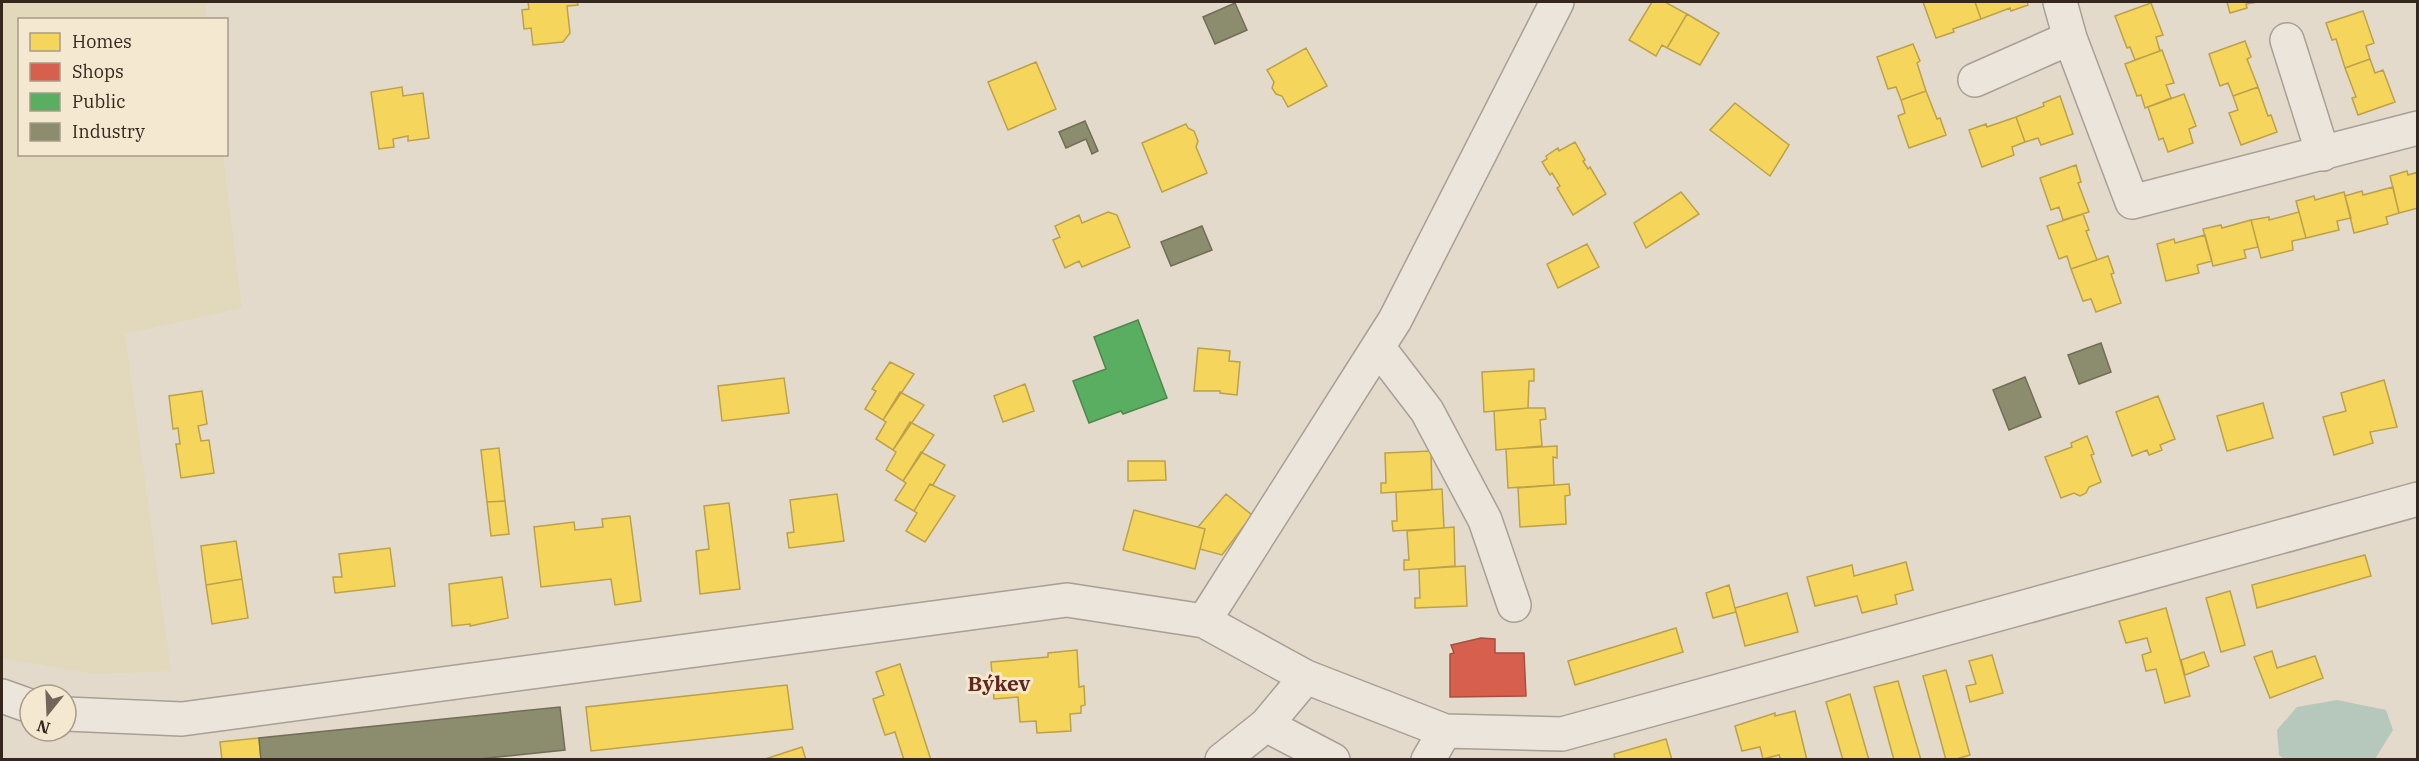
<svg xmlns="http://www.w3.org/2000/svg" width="2419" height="761" font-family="'IBM Plex Serif',serif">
  <rect width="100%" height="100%" fill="#e3dacb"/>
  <path fill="#e2d8bb" d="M2 2H205L207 19 20 20V154L223 155 242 308 125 334 171 671 95 674 2 658Z"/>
  <path fill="#b6c7bc" d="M2337 700 2386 710 2393 730 2375 759H2284L2279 755 2277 730 2297 707Z"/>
  <path fill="#f6d55c" stroke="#bca149" stroke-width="1.5" d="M528 2H577L578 5 567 6 570 33 563 42 533 45 531 28 524 29 522 10 529 9Z
    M1652 2H1665L1687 14 1667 48 1662 45 1656 56 1629 40Z
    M1923 2H1975L1981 19 1953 29 1954 32 1936 38Z
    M1975 2H2027L2028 5 2011 11 2010 8 1981 19Z
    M2227 2H2258L2246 4 2247 8 2230 13Z
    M2151 3 2163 35 2156 37 2160 51 2135 60 2130 47 2127 48 2115 16Z
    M2363 11 2374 43 2366 46 2370 59 2345 68 2336 39 2332 40 2326 23Z
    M1687 14 1719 33 1700 65 1667 48Z
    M2245 41 2251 57 2247 59 2258 87 2233 96 2228 83 2220 86 2209 54Z
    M1913 44 1920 61 1917 63 1926 91 1901 100 1896 87 1888 89 1877 57Z
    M1306 48 1327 86 1288 107 1282 96 1276 94 1272 88 1274 82 1267 70Z
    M2162 50 2174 83 2166 85 2171 98 2145 108 2141 95 2137 96 2125 64Z
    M2370 59 2375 73 2383 70 2395 102 2358 115 2352 98 2356 97 2345 68Z
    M1036 62 1056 109 1008 130 988 82Z
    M402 87 403 96 423 93 429 138 408 141V136L393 139 394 147 379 149 371 92Z
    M2258 87 2268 116 2271 115 2277 132 2241 145 2229 113 2238 110 2233 96Z
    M1926 91 1937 119 1940 118 1946 135 1909 148 1898 116 1905 113 1901 100Z
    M2184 94 2196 126 2189 129 2193 143 2168 152 2163 138 2159 140 2148 107Z
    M2060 96 2073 134 2041 145 2038 138 2025 142 2016 117 2044 106 2043 103Z
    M1735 103 1789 145 1770 176 1710 130Z
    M2016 117 2025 142 2012 147 2014 155 1982 167 1969 130 1986 124 1987 127Z
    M1186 124 1188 128 1194 131 1198 141 1196 147 1207 173 1162 192 1142 143Z
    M1575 142 1585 160 1583 161 1588 169 1590 167 1606 194 1573 215 1557 188 1560 186 1552 173 1550 175 1542 162 1547 159 1546 156 1558 148 1559 151Z
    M2076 165 2081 182 2078 183 2089 212 2063 220 2059 207 2051 210 2040 178Z
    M2407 171 2408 175 2418 172V208L2399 213 2390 176Z
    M2393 187 2399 213 2386 217 2388 224 2354 233 2345 196 2362 191 2363 195Z
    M1681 192 1699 214 1646 248 1634 223Z
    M2344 192 2351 218 2337 221 2339 230 2306 238 2296 201 2314 196 2315 200Z
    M1108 212 1117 215 1130 247 1082 267 1079 261 1065 268 1053 240 1060 237 1055 226 1079 215 1082 223Z
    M2299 212 2306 238 2292 241 2293 250 2261 258 2251 220 2269 217V220Z
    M2083 214 2089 230 2086 231 2097 260 2071 269 2067 256 2059 259 2047 226Z
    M2251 220 2258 247 2244 250 2246 258 2213 266 2203 229 2221 225 2222 228Z
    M2205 235 2212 261 2197 265 2199 273 2166 281 2157 244 2174 239 2175 243Z
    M1587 244 1599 267 1558 288 1547 264Z
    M2108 256 2114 273 2111 274 2121 303 2096 312 2091 299 2083 301 2071 269Z
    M1198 348 1230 351 1229 361 1240 362 1237 395 1220 393V391H1194Z
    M890 362 914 374 883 420 865 409 876 391 872 389Z
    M1534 369V381H1529L1528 408 1484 412 1482 372Z
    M784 378 789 413 722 421 718 386Z
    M2384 380 2397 427 2370 432 2373 443 2334 455 2323 417 2346 411 2341 393Z
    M1025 384 1034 411 1003 422 994 396Z
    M202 391 207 424 198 426 201 441 209 440 214 473 181 478 176 444H180L178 428 173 429 169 396Z
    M900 392 924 405 893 450 876 439 886 422 883 420Z
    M2158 396 2175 439 2160 445 2162 450 2149 455 2147 450 2132 456 2116 412Z
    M2263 403 2273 438 2227 451 2217 416Z
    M1528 408H1545L1546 419 1540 420 1542 446 1496 450 1494 411Z
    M910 422 934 435 903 481 886 470 896 452 893 450Z
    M2087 436 2094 454 2091 455 2101 482 2089 487 2086 493 2080 496 2074 493 2061 498 2045 457 2072 447 2071 443Z
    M1557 446V458L1553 457 1554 485 1508 488 1506 449Z
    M499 448 505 501 487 502 481 450Z
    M1431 451 1432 490 1381 493V483H1386L1385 453Z
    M921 452 945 465 933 485 930 484 914 511 895 500 906 483 903 481Z
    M1128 461H1165L1166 480 1128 481Z
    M930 484 955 496 925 542 906 531 917 513 914 511Z
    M1569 484 1570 495 1565 496 1566 524 1520 527 1518 488Z
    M1442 489 1444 528 1393 531 1392 521H1397L1396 492Z
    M837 494 844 541 789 548 787 533 794 532 790 500Z
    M1226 494 1252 515 1222 555 1200 549 1205 529 1198 527Z
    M505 501 509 534 491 536 487 502Z
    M729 503 740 589 700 594 696 551 709 549 704 506Z
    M1134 510 1205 529 1195 569 1123 550Z
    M630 516 641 601 615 605 611 579 541 587 534 527 574 522 575 530 603 527 602 519Z
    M1454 527 1455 566 1404 570V560H1409L1407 531Z
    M236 541 242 579 206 585 201 546Z
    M390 548 395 586 335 593 333 577H342L339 554Z
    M2365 555 2371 576 2257 608 2252 585Z
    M1906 562 1913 590 1895 595 1897 604 1862 613 1857 596 1815 606 1807 577 1852 565 1854 576Z
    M1465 566 1467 606 1415 608V598H1420L1419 569Z
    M502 577 508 618 470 626V624L452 626 449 584Z
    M242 579 248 618 212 624 206 585Z
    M1729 585 1736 612 1713 618 1706 593Z
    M2230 591 2245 645 2221 652 2206 598Z
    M1787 593 1798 632 1745 646 1735 608Z
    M2166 608 2190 696 2165 703 2156 669 2146 671 2142 655 2151 652 2147 638 2126 643 2119 621Z
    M1676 628 1683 652 1575 685 1568 661Z
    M1077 650 1079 687 1084 686 1085 705 1081 706V713L1070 714 1071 731 1037 733 1036 721 1020 722 1018 697 994 699 991 662 1048 657V653Z
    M2272 651 2277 668 2315 656 2323 678 2270 698 2254 657Z
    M2204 652 2209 666 2185 675 2181 660Z
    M1992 655 2003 693 1970 702 1966 686 1976 684 1969 661Z
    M900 664 931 760H904L895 732 885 735 873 699 884 695 876 672Z
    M1946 670 1970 755 1953 760H1946L1923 676Z
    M1898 681 1921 760H1894L1874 687Z
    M787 685 793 729 591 751 586 707Z
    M1850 694 1869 760H1843L1826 702Z
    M1795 711 1807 760H1781L1779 755 1763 759 1760 747 1742 751 1735 726 1775 713V716Z
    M259 738 261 760H222L220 742Z
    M1666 739 1672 760H1615L1614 754Z
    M802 747 806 760H762Z"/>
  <path fill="#d6604d" stroke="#a64f3f" stroke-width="1.5" d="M1481 638 1495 639V653H1524L1526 696 1450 697V654L1454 653 1451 645Z"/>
  <path fill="#5aae61" stroke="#4f864d" stroke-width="1.5" d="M1138 320 1167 398 1123 414 1121 411 1089 423 1073 381 1106 369 1094 337Z"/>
  <path fill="#8c8c6e" stroke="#726e56" stroke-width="1.5" d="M1235 3 1247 30 1215 44 1203 17Z
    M1085 121 1098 151 1092 154 1086 139 1066 148 1059 132Z
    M1202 226 1212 250 1171 266 1161 242Z
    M2101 343 2111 372 2079 384 2068 355Z
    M2025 377 2041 417 2009 430 1993 390Z
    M560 707 565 750 469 760H261L259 738Z"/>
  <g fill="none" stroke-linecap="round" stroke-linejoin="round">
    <defs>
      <path id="minor" d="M2060 2 2070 38 2132 202 2418 128
        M2287 40 2323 154
        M1975 80 2070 38
        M1378 347 1427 411 1485 520 1514 605
        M1204 621 1395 320 1557 2
        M2 696 30 706
        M66 714 182 719 1067 600 1204 621 1306 677 1445 731 1562 734 2418 499
        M1266 725 1333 760
        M1222 760 1266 725 1306 677
        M1428 760 1445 731"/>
    </defs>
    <use href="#minor" stroke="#a89f95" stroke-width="36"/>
    <use href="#minor" stroke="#ebe5dc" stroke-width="33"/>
  </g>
  <g text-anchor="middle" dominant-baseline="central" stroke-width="6" stroke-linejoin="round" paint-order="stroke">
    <g font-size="21" font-weight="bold" fill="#61271d" stroke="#f4e8d0">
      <text x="999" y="683">Býkev</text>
    </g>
  </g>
  <rect width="2419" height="761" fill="none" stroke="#35271d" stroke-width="6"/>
  <rect x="18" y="18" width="210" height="138" fill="#f4e8d0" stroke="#a89b88" stroke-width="1.5"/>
  <rect x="30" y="33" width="30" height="18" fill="#f6d55c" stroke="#a89b88" stroke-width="1.5"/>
  <text x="72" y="48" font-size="18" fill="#35271d">Homes</text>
  <rect x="30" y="63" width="30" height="18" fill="#d6604d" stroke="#a89b88" stroke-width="1.5"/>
  <text x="72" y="78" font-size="18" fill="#35271d">Shops</text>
  <rect x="30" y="93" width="30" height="18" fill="#5aae61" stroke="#a89b88" stroke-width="1.5"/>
  <text x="72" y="108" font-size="18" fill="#35271d">Public</text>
  <rect x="30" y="123" width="30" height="18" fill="#8c8c6e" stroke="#a89b88" stroke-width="1.5"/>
  <text x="72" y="138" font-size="18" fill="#35271d">Industry</text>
  <g transform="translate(48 713) rotate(198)"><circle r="28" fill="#f4e8d0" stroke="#a89b88" stroke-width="1.5"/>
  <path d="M0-4.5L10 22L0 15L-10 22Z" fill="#72665a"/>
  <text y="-9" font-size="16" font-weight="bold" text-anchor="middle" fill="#35271d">N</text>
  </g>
</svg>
